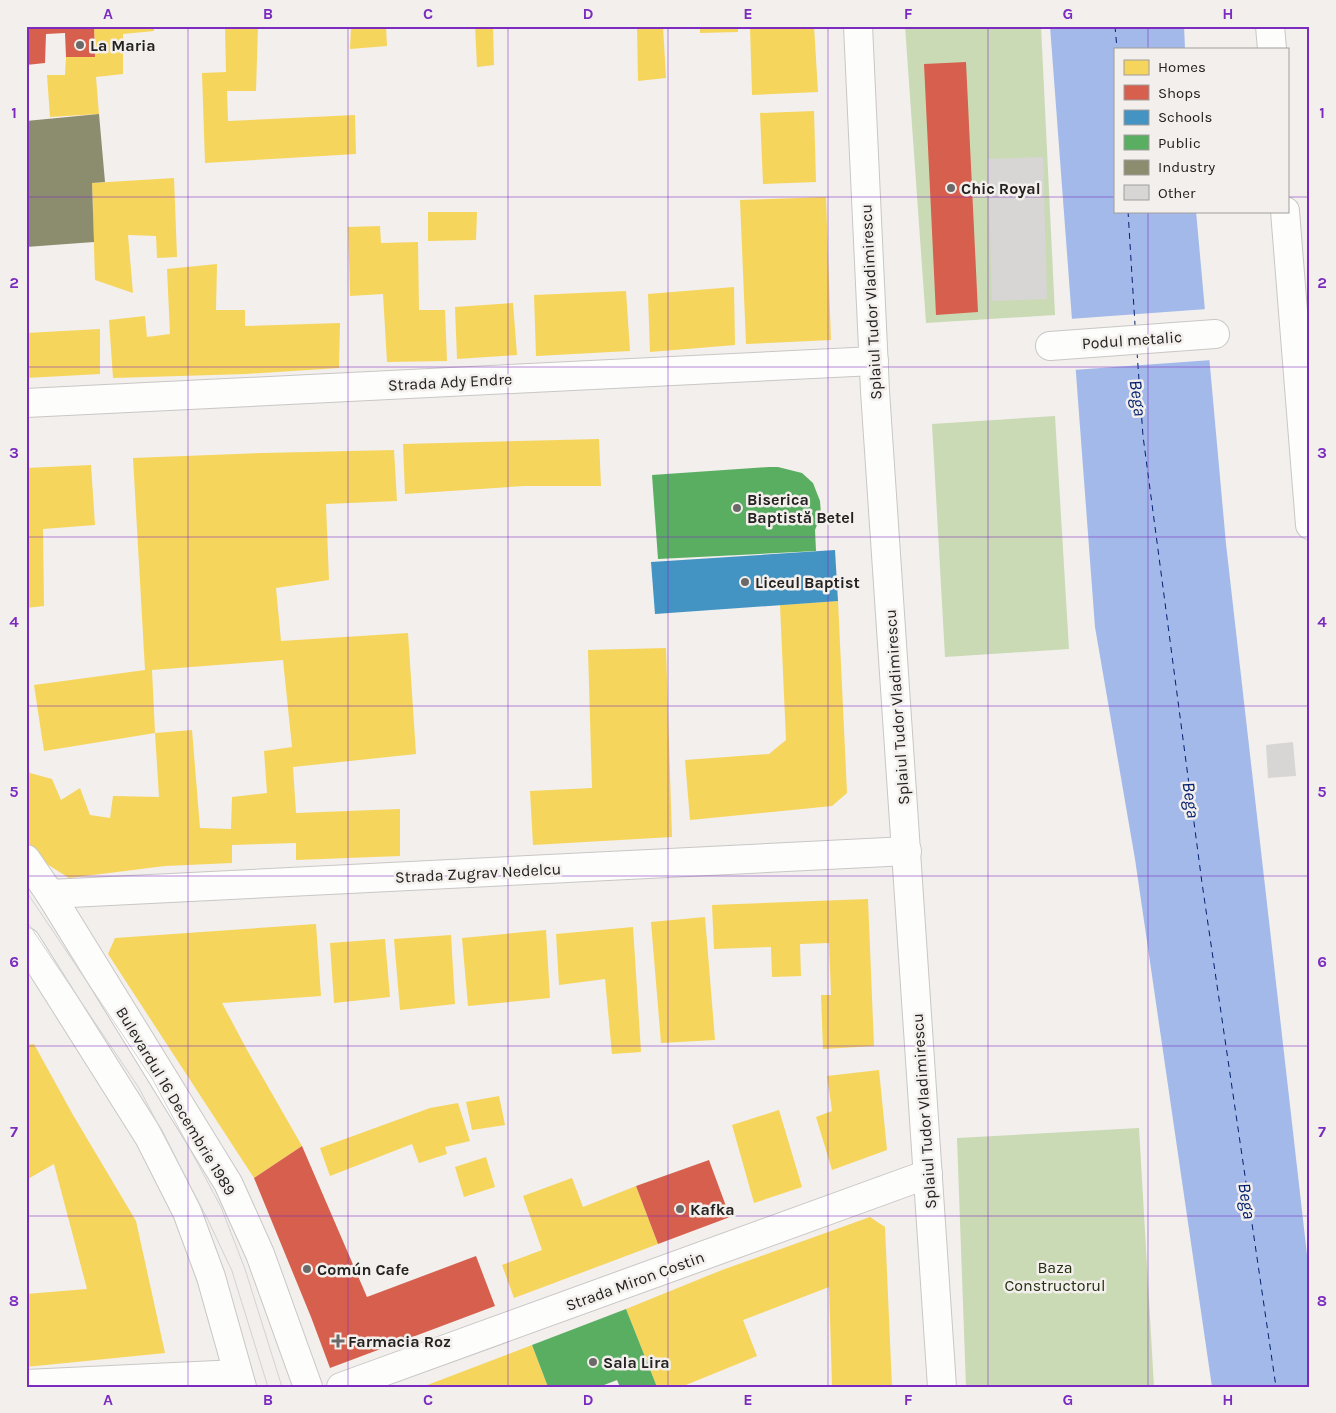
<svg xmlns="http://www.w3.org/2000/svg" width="1336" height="1413" font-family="Karla,sans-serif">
  <rect width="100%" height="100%" fill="#f2efed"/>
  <path fill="#cadab4" d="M905 26H1041L1055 315 926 323Z
    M1055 416 1069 649 945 657 932 424Z
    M1139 1128 1154 1387H966L957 1138Z"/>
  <path fill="#a2b9e9" d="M1050 26H1184L1185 49H1115V211H1196L1226 544 1310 1281V1387H1212L1135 859 1095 627Z"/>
  <path fill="#f2efed" d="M1207 309 1212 360 1073 370 1069 319Z"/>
  <path fill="#f6d55c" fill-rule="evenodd" d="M94 26H154V31L123 34V74L96 77 99 114 50 117 47 75H65L66 57H95Z
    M225 26H258L256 91H227L228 121 355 115 356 154 205 163 202 73 226 72Z
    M351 26H386L387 46 350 49Z
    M475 26H493L494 65 477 67Z
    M637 26H663L666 78 638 81Z
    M700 26H738V32L700 33Z
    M750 26H814L818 92 752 95Z
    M814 111 816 182 763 184 760 113Z
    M174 178 177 257 157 258 156 236 128 235 133 293 95 280 92 183Z
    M826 197 831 340 746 344 740 200Z
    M428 212H477L476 240 428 241Z
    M380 226 381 243 418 242 419 310H445L447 361 387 362 383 294 350 296 348 227Z
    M217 264 216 310H245V326L340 323 339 368 246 374 113 378 109 320 145 316 147 337 170 334 167 269Z
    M734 287 735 345 650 352 648 294Z
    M626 291 630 351 536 356 534 295Z
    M513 303 517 355 457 359 455 307Z
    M100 329V374L26 378V333Z
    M599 439 601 486H524L405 494 403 444Z
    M394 450 397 501 326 504 329 580 276 588 281 641 408 633 416 754 293 767 296 813 400 809V856L296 860V843L232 845V863L165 866 69 878 31 854 26 845V767L30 773 52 779 61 800 80 788 90 815 110 818 113 796 159 797 155 733 44 751 34 685 145 670 133 458 263 453ZM283 660 292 747 264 751 267 793 232 797 231 829 200 828 192 730 155 733 152 670Z
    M91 465 95 525 43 529 44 606 26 608V468Z
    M838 601 847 793 832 806 690 820 685 760 769 754 786 740 780 605Z
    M666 648 672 837 533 845 530 791 592 788 588 650Z
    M868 899 874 1046 823 1049 821 995H831L829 943 800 944 801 976 772 977 771 947 714 949 712 905Z
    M705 917 715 1040 661 1043 651 922Z
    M316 924 321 996 222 1003 247 1050 302 1146 254 1178 108 954 115 938Z
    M633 927 641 1052 612 1054 605 979 559 985 556 934Z
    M546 930 550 998 468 1006 462 938Z
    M451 935 455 1004 400 1010 394 939Z
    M385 939 390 997 334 1003 330 943Z
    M34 1044 73 1115 136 1221 165 1353 26 1367V1294L87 1289 54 1164 26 1180V1045Z
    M879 1070 887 1150 832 1170 816 1117 832 1111 827 1076Z
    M499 1096 505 1125 472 1130 466 1102Z
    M458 1103 470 1141 445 1147 447 1154 419 1163 412 1144 330 1176 320 1148 430 1108Z
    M779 1110 802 1187 754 1203 732 1125Z
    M486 1157 495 1187 464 1197 455 1167Z
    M572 1178 583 1207 636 1186 658 1244 514 1298 502 1265 542 1250 523 1196Z
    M870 1217 885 1227 892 1387H832L829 1287 743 1320 757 1356 681 1387H657L626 1309 722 1270Z
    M532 1345 548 1387H422Z"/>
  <path fill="#d6604d" d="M26 26H94L95 57H66L65 33 46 34 45 63 26 65Z
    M966 62 978 312 936 315 924 64Z
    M302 1146 367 1297 476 1256 495 1306 330 1368 311 1317 254 1178Z
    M709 1160 730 1217 658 1244 636 1186Z"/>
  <path fill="#4393c3" d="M835 550 838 601 655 614 651 562Z"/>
  <path fill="#5aae61" d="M769 467H778L802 473 813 483 820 501 821 515 815 530 816 551 658 559 652 475Z
    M626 1309 657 1387H620L617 1380 599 1387H548L532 1345Z"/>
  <path fill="#8c8c6e" d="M99 114 105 182 92 183 94 242 26 247V121Z"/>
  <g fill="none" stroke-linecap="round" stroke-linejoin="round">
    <path stroke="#04216f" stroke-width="1" stroke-dasharray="6 5" stroke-linecap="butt" d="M1115 26 1117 49
      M1128 211 1135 325
      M1137 352 1143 436 1202 883 1276 1387"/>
  </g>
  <path fill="#d8d6d5" d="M1043 157 1047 299 992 301 988 159Z
    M1293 742 1296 776 1268 778 1266 745Z"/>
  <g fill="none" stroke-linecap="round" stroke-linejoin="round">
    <defs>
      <path id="street" d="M1050 346 1215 334
        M26 403 874 361
        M50 894 907 851
        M26 1384 238 1374
        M341 1387 928 1174"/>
      <path id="secondary" d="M858 26 875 391 942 1387
        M1270 26 1272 49
        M1285 211 1310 525
        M26 859 50 894 228 1183 260 1254 308 1387
        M26 942 149 1137 187 1212 211 1277 242 1387"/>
    </defs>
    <use href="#street" stroke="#c9c7c5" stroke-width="30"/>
    <use href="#secondary" stroke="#c9c7c5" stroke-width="30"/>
    <use href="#street" stroke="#fdfdfc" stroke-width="28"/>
    <use href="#secondary" stroke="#fdfdfc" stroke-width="28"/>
    <path stroke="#d3d2d2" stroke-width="1" d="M26 891 153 1080 221 1207 245 1269 282 1387
      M26 920 139 1088 208 1220 232 1271 268 1387"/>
  </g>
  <path fill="none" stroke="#7b2cbf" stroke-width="1" stroke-opacity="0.55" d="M188 26V1387M348 26V1387M508 26V1387M668 26V1387M828 26V1387M988 26V1387M1148 26V49M26 197H1115M1287 197H1310M1148 211V1387M26 367H1310M26 537H1310M26 706H1310M26 876H1310M26 1046H1310M26 1216H1310"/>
  <g fill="#6b6a68" stroke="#f3efec" stroke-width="2">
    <circle cx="80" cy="45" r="5"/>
    <circle cx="951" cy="188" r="5"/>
    <circle cx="737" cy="508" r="5"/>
    <circle cx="745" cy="582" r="5"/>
    <circle cx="680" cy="1209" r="5"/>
    <circle cx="307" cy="1269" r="5"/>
    <path d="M335.5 1333.5h5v5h5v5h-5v5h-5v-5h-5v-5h5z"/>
    <circle cx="593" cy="1362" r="5"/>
  </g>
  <g text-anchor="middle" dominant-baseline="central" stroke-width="5" stroke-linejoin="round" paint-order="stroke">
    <g font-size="16" font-weight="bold" fill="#232221" stroke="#f3efec" text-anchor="start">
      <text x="90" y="45">La Maria</text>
      <text x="961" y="188">Chic Royal</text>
      <text x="747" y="499">Biserica<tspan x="747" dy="18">Baptistă Betel</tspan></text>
      <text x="755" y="582">Liceul Baptist</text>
      <text x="690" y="1209">Kafka</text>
      <text x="317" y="1269">Común Cafe</text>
      <text x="348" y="1341">Farmacia Roz</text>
      <text x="603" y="1362">Sala Lira</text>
    </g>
    <g font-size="16" fill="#232221" stroke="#f3efec">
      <text transform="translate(871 302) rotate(-93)">Splaiul Tudor Vladimirescu</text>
      <text transform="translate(1132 340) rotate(-4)">Podul metalic</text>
      <text transform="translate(450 382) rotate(-3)">Strada Ady Endre</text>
      <text transform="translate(897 707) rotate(-94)">Splaiul Tudor Vladimirescu</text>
      <text transform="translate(478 873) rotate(-3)">Strada Zugrav Nedelcu</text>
      <text transform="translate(176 1101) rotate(59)">Bulevardul 16 Decembrie 1989</text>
      <text transform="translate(924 1111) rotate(-94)">Splaiul Tudor Vladimirescu</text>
      <text transform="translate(635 1281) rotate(-20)">Strada Miron Costin</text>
    </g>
    <g font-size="16" fill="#222f0f" stroke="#f3efec">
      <text x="1055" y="1267">Baza<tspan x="1055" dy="18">Constructorul</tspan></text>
    </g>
    <g font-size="18" font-style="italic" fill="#04216f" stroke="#f3efec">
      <text transform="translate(1138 398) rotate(82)">Bega</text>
      <text transform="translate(1191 800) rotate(82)">Bega</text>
      <text transform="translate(1247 1201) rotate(81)">Bega</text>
    </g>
  </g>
  <rect width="1336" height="1413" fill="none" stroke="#f3efec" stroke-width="55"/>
  <rect x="1114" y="48" width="175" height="165" fill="#f3efec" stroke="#a09d9b"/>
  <rect x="1124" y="60" width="25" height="15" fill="#f6d55c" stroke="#a09d9b"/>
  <text x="1158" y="72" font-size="15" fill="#232221">Homes</text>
  <rect x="1124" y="85" width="25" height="15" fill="#d6604d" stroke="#a09d9b"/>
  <text x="1158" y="98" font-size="15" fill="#232221">Shops</text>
  <rect x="1124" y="110" width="25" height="15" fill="#4393c3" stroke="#a09d9b"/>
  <text x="1158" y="122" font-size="15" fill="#232221">Schools</text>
  <rect x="1124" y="135" width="25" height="15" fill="#5aae61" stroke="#a09d9b"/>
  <text x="1158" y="148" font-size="15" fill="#232221">Public</text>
  <rect x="1124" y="160" width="25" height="15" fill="#8c8c6e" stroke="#a09d9b"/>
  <text x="1158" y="172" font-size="15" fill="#232221">Industry</text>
  <rect x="1124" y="185" width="25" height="15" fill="#d8d6d5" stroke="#a09d9b"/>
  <text x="1158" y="198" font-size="15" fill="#232221">Other</text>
  <rect x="28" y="28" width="1280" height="1358" fill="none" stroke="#7b2cbf" stroke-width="2"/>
  <g font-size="16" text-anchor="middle" font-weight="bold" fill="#7b2cbf">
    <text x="108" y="19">A</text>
    <text x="268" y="19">B</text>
    <text x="428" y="19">C</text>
    <text x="588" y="19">D</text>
    <text x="748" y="19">E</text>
    <text x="908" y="19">F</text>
    <text x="1068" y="19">G</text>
    <text x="1228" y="19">H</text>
    <text x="14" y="118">1</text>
    <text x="1322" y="118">1</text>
    <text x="14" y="288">2</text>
    <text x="1322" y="288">2</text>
    <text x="14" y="458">3</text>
    <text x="1322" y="458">3</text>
    <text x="14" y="627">4</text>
    <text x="1322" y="627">4</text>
    <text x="14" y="797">5</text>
    <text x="1322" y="797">5</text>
    <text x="14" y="967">6</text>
    <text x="1322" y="967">6</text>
    <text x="14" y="1137">7</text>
    <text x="1322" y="1137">7</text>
    <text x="14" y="1306">8</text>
    <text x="1322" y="1306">8</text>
    <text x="108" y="1405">A</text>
    <text x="268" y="1405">B</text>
    <text x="428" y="1405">C</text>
    <text x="588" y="1405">D</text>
    <text x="748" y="1405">E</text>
    <text x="908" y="1405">F</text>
    <text x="1068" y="1405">G</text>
    <text x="1228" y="1405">H</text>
  </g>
</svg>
